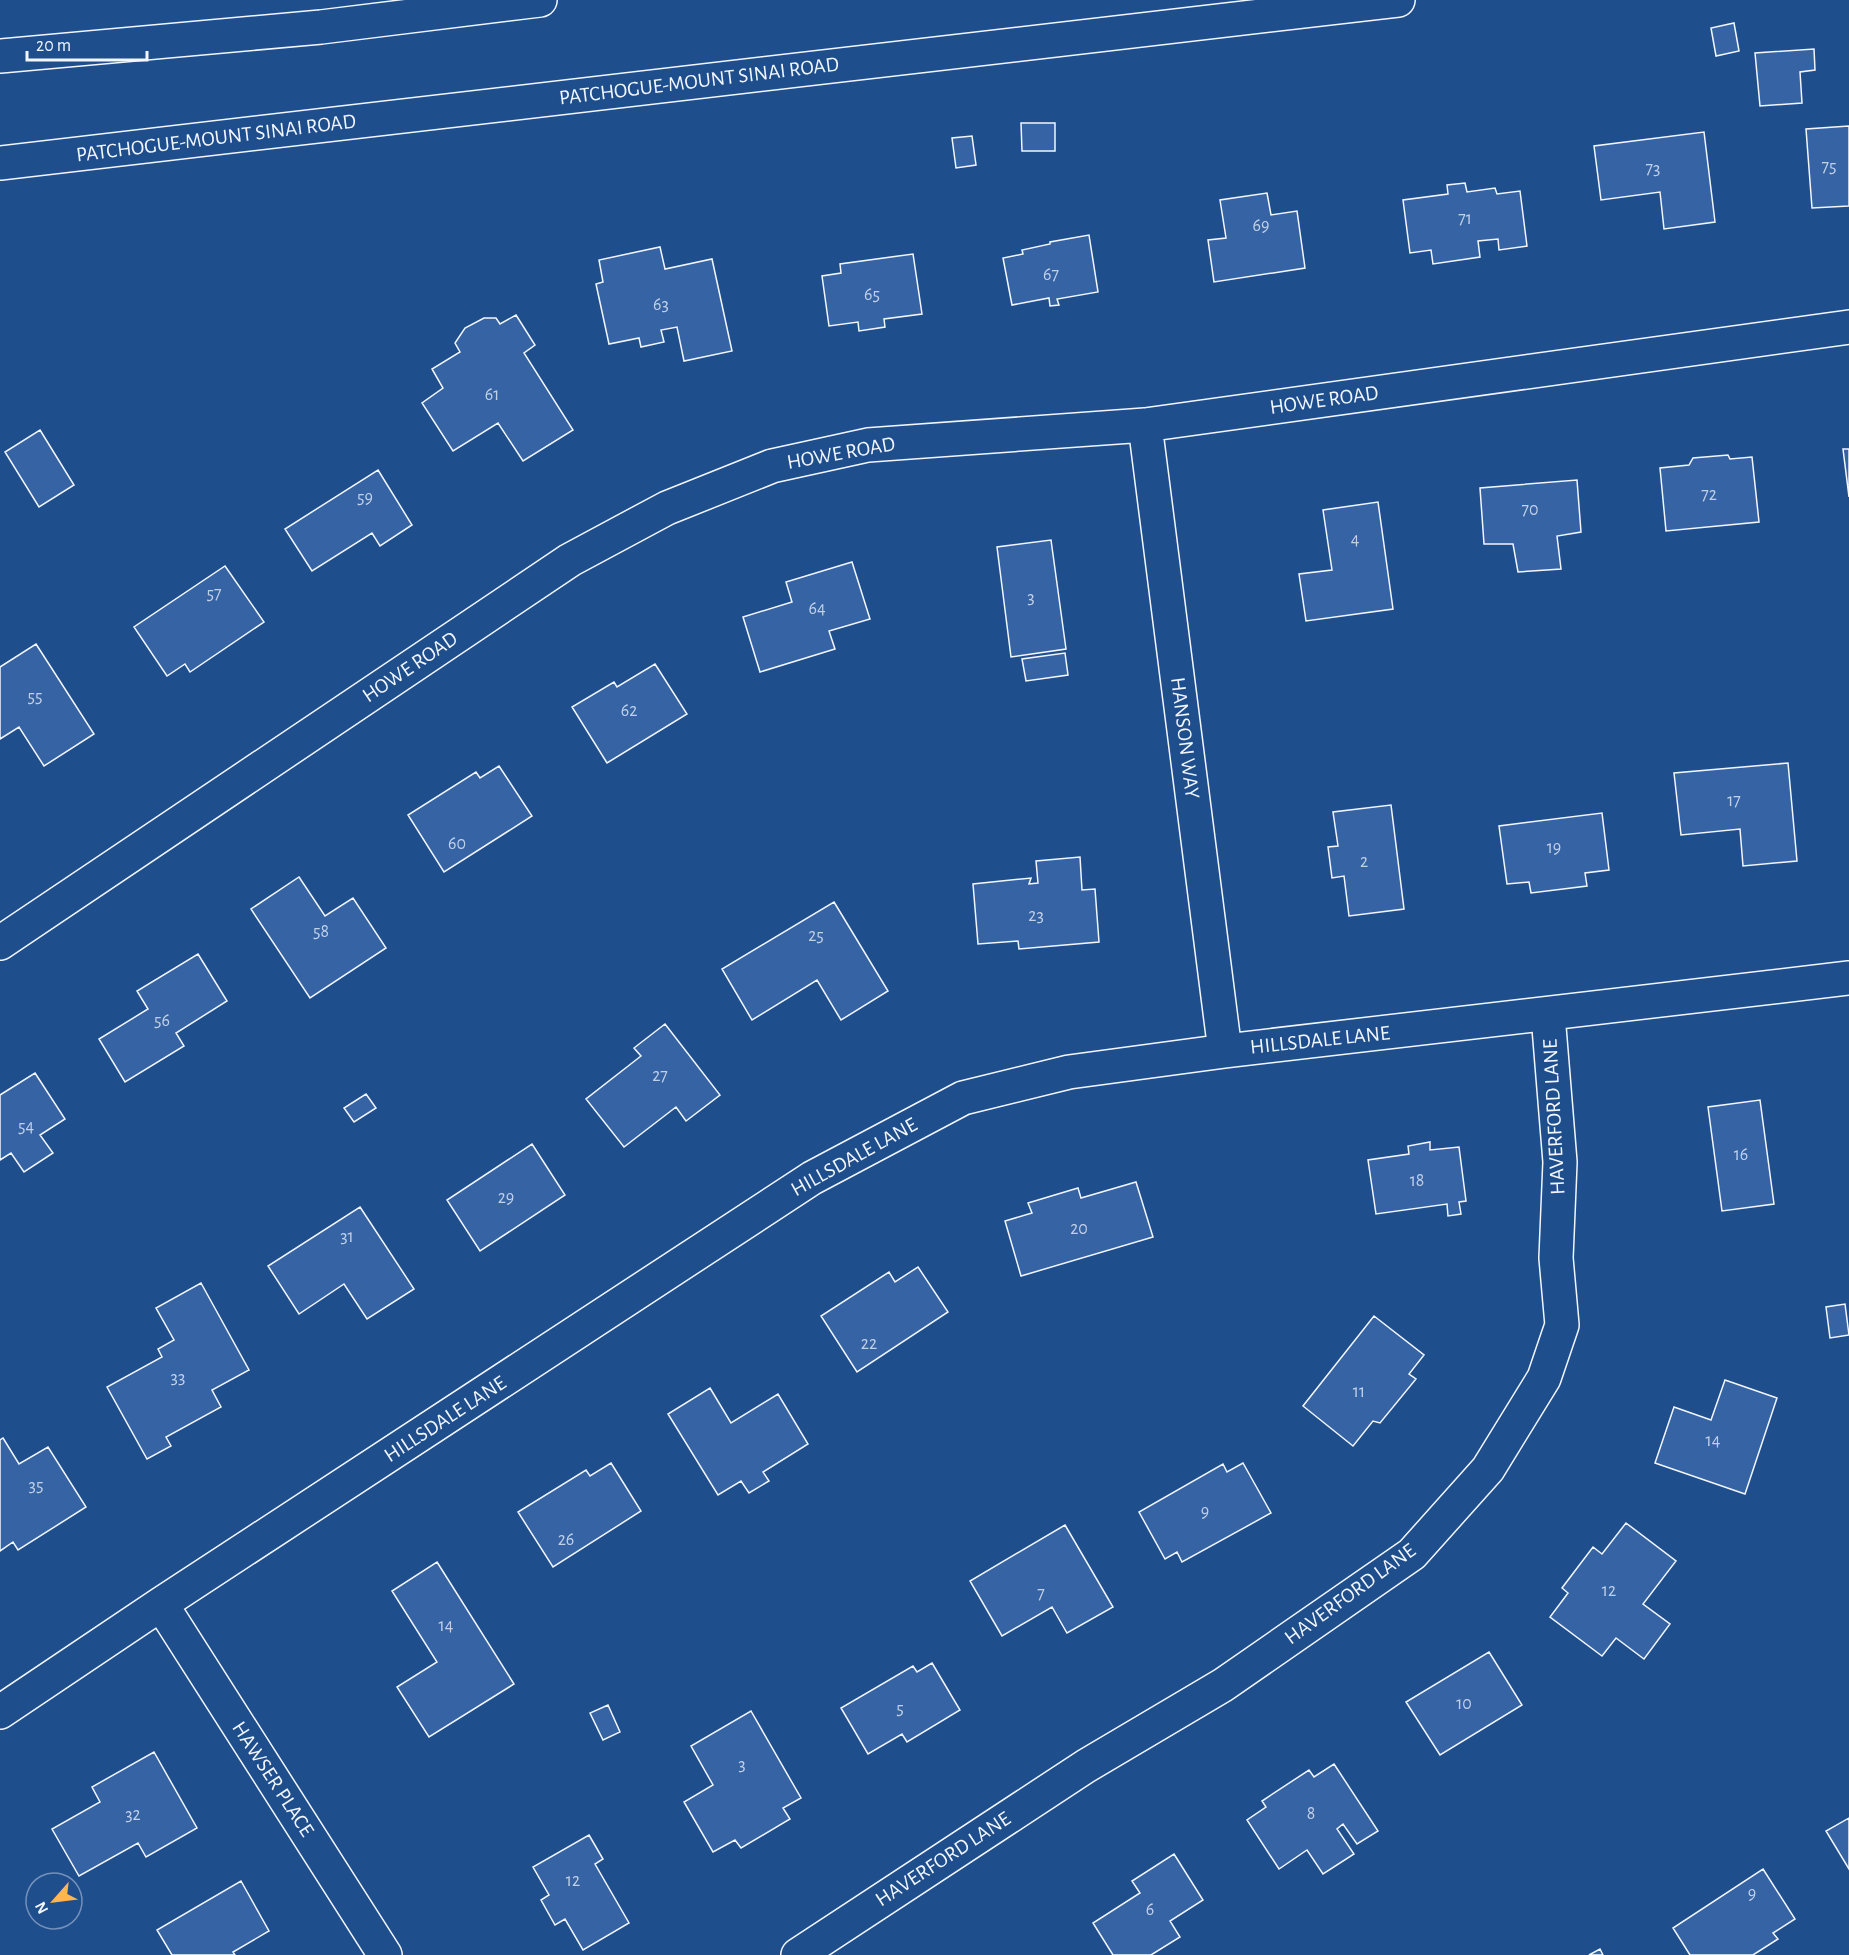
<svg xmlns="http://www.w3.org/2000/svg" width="1849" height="1955" font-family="'Alegreya Sans',sans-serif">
  <rect width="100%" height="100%" fill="#1f4e8c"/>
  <path fill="#3563a3" stroke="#f2f6ff" stroke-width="1.5" d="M1734 23 1739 51 1716 56 1711 28Z
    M1814 49 1815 70 1800 72 1802 103 1760 106 1755 53Z
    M1021 123H1055V151H1022Z
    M1849 126V206L1812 208 1806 129Z
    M1704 132 1715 222 1664 229 1660 192 1601 200 1594 146Z
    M972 136 976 165 956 168 952 138Z
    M1465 183 1467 192 1495 188 1497 194 1520 191 1527 246 1499 250 1498 239 1478 241 1480 257 1433 264 1431 250 1410 253 1403 200 1448 194 1447 185Z
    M1267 193 1271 215 1297 211 1305 268 1214 282 1208 240 1226 238 1220 200Z
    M1089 235 1098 292 1057 299 1059 305 1050 306 1049 298 1012 305 1003 258 1023 254 1022 250 1050 244V242Z
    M660 247 665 269 712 259 732 351 684 361 677 327 661 330 664 342 641 347 639 338 609 344 596 284 603 282 599 260Z
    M913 254 922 314 884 319 885 327 859 331 858 322 829 326 822 276 841 273 840 264Z
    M516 315 535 345 524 353 573 430 523 461 498 423 453 451 422 403 443 388 432 369 460 352 455 343 465 328 484 318H496L500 324Z
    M40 430 74 485 39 507 5 452Z
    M1843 449H1849V497Z
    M1728 455 1730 459 1752 457 1759 522 1666 531 1660 468 1689 465 1693 458Z
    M378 470 412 525 380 546 372 533 312 571 285 529Z
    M1577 480 1581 532 1557 536 1561 569 1518 572 1513 544H1484L1480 488Z
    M1378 502 1393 609 1306 621 1299 574 1332 570 1323 510Z
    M1051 540 1066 649 1011 657 997 547Z
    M852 562 870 619 829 631 835 649 760 672 743 617 792 602 786 582Z
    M225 566 264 622 190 672 185 664 167 676 134 627Z
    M36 644 94 734 44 766 19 727 0 739V667Z
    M1065 653 1068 675 1026 681 1022 659Z
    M655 664 687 714 607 763 572 707 614 682 617 687Z
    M1788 763 1797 861 1743 866 1740 829 1681 835 1674 773Z
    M499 766 532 816 444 872 408 815 476 772 480 778Z
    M1391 805 1404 909 1349 916 1344 876 1332 878 1328 847 1338 846 1333 812Z
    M1602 813 1609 870 1585 873 1587 886 1531 893 1529 882 1507 884 1499 826Z
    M1080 857 1082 890 1095 889 1099 942 1019 949 1018 941 978 944 973 884 1031 878 1029 884 1038 883 1036 861Z
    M299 877 325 916 353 898 386 948 310 998 251 909Z
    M834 902 888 991 841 1020 817 980 752 1020 722 969Z
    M198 954 227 1001 176 1033 184 1046 125 1082 99 1039 148 1009 137 991Z
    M665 1024 720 1095 686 1121 676 1107 624 1147 586 1099 641 1056 634 1048Z
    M35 1073 65 1119 40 1135 53 1153 24 1172 11 1153 0 1160V1095Z
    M366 1094 376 1108 354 1122 344 1108Z
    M1760 1100 1774 1204 1722 1211 1708 1107Z
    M1430 1142V1150L1459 1147 1466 1201 1459 1202 1461 1214 1448 1216 1447 1204 1376 1214 1368 1160 1409 1154 1408 1146Z
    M532 1144 565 1195 480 1251 447 1200Z
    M1136 1182 1153 1237 1021 1276 1005 1221 1032 1213 1028 1203 1078 1188 1081 1198Z
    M360 1207 414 1289 367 1319 344 1284 299 1314 268 1266Z
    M918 1267 948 1312 857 1372 821 1316 889 1272 895 1282Z
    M201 1283 249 1370 212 1390 221 1407 166 1437 171 1446 147 1459 107 1387 162 1357 158 1349 174 1340 156 1308Z
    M1845 1304 1849 1335 1830 1338 1826 1307Z
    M1374 1316 1424 1355 1409 1374 1416 1379 1380 1423 1373 1421 1353 1446 1303 1406Z
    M1725 1380 1777 1398 1745 1494 1655 1463 1674 1407 1711 1420Z
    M710 1388 731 1423 778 1394 808 1444 763 1472 769 1481 749 1493 741 1481 718 1495 668 1414Z
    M3 1438 19 1464 48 1447 86 1507 18 1550 13 1542 0 1551V1440Z
    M611 1463 641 1511 553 1567 518 1512 586 1470 590 1476Z
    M1243 1463 1271 1513 1182 1562 1177 1552 1165 1559 1139 1512 1223 1464 1227 1472Z
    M1626 1523 1676 1561 1643 1604 1670 1624 1644 1659 1616 1638 1602 1656 1550 1617 1568 1593 1562 1588 1593 1547 1602 1554Z
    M1065 1525 1113 1607 1067 1633 1052 1607 1002 1636 970 1581Z
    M437 1562 514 1684 429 1737 397 1687 437 1662 392 1591Z
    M1489 1652 1522 1705 1440 1755 1406 1702Z
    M932 1663 960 1710 907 1742 902 1734 868 1754 841 1708 913 1666 917 1672Z
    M608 1705 620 1732 603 1740 590 1713Z
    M751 1711 801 1798 783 1808 790 1819 741 1848 735 1840 713 1852 684 1802 713 1785 691 1746Z
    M154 1752 197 1828 146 1857 138 1843 79 1876 52 1829 100 1802 92 1787Z
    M1334 1764 1378 1831 1357 1844 1343 1824 1337 1829 1354 1854 1323 1874 1307 1850 1279 1869 1247 1820 1266 1807 1262 1801 1309 1770 1314 1777Z
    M1849 1818V1869L1826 1831Z
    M589 1835 603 1859 595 1864 629 1923 583 1950 565 1919 555 1925 541 1900 549 1895 533 1867Z
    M1174 1854 1203 1900 1170 1921 1180 1937 1151 1955H1113L1093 1923 1140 1893 1132 1881Z
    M1763 1869 1795 1919 1773 1933 1778 1939 1753 1955H1690L1673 1928Z
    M241 1881 269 1931 233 1952 235 1955H172L157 1930Z
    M1600 1949 1603 1955H1589Z"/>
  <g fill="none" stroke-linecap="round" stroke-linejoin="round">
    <defs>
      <path id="street" d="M1145 425 1225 1051
        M0 943 570 560 667 508 772 466 868 445 1145 425 1849 327
        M161 1604 385 1955
        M0 1712 161 1604 812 1178 963 1098 1069 1072 1225 1051 1849 978
        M798 1955 1086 1766 1223 1685 1412 1554 1488 1469 1544 1378 1562 1325 1556 1258 1560 1162 1548 1015"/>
      <path id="highway" d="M0 56 321 27 540 0
        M0 163 1398 0"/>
    </defs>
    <use href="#street" stroke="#f2f6ff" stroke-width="36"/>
    <use href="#highway" stroke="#f2f6ff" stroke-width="36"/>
    <use href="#street" stroke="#1f4e8c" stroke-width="33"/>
    <use href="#highway" stroke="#1f4e8c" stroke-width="33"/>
  </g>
  <g text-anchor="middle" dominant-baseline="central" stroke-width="4.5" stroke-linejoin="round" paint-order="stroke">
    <g font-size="18" fill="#c3d1e8">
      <text x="1829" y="167">75</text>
      <text x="1653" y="169">73</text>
      <text x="1465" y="219">71</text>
      <text x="1261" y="226">69</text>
      <text x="1051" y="275">67</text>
      <text x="872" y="295">65</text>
      <text x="661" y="305">63</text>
      <text x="492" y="395">61</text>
      <text x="1709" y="495">72</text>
      <text x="365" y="498">59</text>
      <text x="1530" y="510">70</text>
      <text x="1355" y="540">4</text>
      <text x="214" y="594">57</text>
      <text x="1031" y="598">3</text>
      <text x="817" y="609">64</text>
      <text x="35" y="697">55</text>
      <text x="629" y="711">62</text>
      <text x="1734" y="801">17</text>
      <text x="457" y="844">60</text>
      <text x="1554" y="848">19</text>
      <text x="1364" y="862">2</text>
      <text x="1036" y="916">23</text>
      <text x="321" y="932">58</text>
      <text x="816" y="936">25</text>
      <text x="162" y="1021">56</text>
      <text x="660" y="1076">27</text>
      <text x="26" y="1127">54</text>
      <text x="1741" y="1155">16</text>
      <text x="1417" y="1181">18</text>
      <text x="506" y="1198">29</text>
      <text x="1079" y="1229">20</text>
      <text x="347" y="1237">31</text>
      <text x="869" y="1344">22</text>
      <text x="178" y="1378">33</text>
      <text x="1359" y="1392">11</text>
      <text x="1713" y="1441">14</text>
      <text x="36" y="1486">35</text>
      <text x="1205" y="1512">9</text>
      <text x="566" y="1540">26</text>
      <text x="1609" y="1591">12</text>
      <text x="1041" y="1594">7</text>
      <text x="446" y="1626">14</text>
      <text x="1464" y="1704">10</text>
      <text x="900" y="1709">5</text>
      <text x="742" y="1765">3</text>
      <text x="1311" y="1814">8</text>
      <text x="133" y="1815">32</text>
      <text x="573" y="1881">12</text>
      <text x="1752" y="1894">9</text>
      <text x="1150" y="1910">6</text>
    </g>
    <g font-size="21" fill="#f2f6ff" stroke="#1f4e8c">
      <text transform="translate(699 81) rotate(-7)">PATCHOGUE-MOUNT SINAI ROAD</text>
      <text transform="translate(216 138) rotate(-7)">PATCHOGUE-MOUNT SINAI ROAD</text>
      <text transform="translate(1324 400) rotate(-8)">HOWE ROAD</text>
      <text transform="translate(841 453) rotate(-10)">HOWE ROAD</text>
      <text transform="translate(410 667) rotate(-34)">HOWE ROAD</text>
      <text transform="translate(1185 738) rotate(83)">HANSON WAY</text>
      <text transform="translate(1320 1040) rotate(-6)">HILLSDALE LANE</text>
      <text transform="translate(1554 1117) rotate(-93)">HAVERFORD LANE</text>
      <text transform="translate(854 1157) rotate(-29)">HILLSDALE LANE</text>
      <text transform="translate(445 1419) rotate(-33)">HILLSDALE LANE</text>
      <text transform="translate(1350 1594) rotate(-36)">HAVERFORD LANE</text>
      <text transform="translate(273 1779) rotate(57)">HAWSER PLACE</text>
      <text transform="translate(943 1859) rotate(-33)">HAVERFORD LANE</text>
    </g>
  </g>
  <g transform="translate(54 1901) rotate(242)"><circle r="28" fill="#1f4e8c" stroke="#7391ba" stroke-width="1.5"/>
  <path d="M0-4.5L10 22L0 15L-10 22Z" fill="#ffb74d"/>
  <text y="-9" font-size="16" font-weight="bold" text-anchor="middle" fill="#f2f6ff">N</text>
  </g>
  <path d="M27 51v9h120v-9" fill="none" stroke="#f2f6ff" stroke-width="3"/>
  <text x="36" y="51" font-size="18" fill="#f2f6ff" stroke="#1f4e8c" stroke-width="4.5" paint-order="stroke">20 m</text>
</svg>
